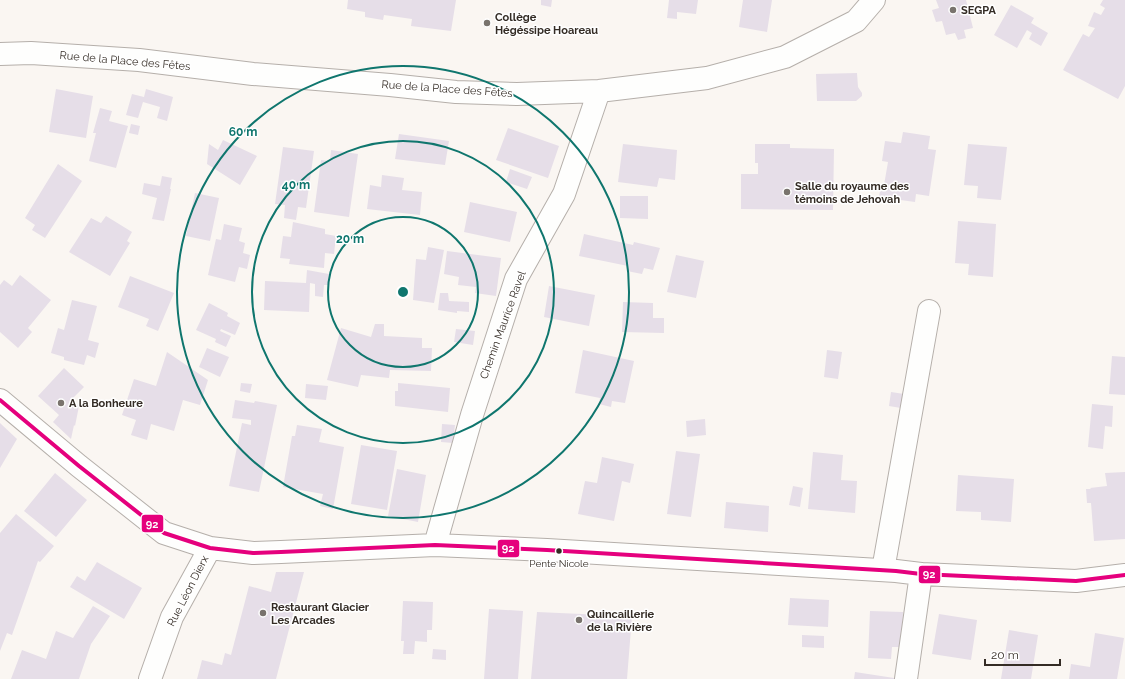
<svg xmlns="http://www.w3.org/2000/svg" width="1125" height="679" font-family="Raleway,sans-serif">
  <rect width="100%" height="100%" fill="#faf6f2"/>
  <path fill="#e6dee8" d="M348 0H456L451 31 411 26 412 19 384 15 383 20 365 17V12L347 9Z
    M541 0H552L551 7 541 5Z
    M669 0H698L696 14 677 12V19L667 18Z
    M743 0H772L767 32 739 27Z
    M936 0H966L973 28 964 30 966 38 958 40 955 33 946 35 942 21 936 22 932 10 939 8Z
    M1103 0H1125V86L1118 99 1063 70 1083 34 1089 37 1095 28 1088 26 1094 12 1101 15 1105 8 1100 5Z
    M1011 5 1034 18 1031 23 1048 33 1041 46 1029 39 1032 33 1027 30 1017 48 994 35Z
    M857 73 858 87 862 93V96L856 101H817L816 74Z
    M56 89 93 96 86 138 49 132Z
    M146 89 173 97 167 121 157 118 160 107 143 102 138 118 126 115 132 94 144 97Z
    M100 108 112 111 109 121 128 126 116 168 89 161 96 133H93Z
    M131 124 140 126 138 135 129 133Z
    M508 128 559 146 548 178 496 160Z
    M903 132 930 136 928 149 936 150 929 196 916 194 915 202 879 197 881 185H884L888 162 882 161 885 141 901 143Z
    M399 134 449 141 445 165 395 159Z
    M223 140 257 156 240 185 207 164 209 144 218 150Z
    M623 144 677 150 675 180 659 178 657 187 618 182Z
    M755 144H790V148L834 149 833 210 741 209V174H758V163H755Z
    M968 144 1007 147 1001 200 977 198 978 186 964 185Z
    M283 147 314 151 306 208 298 207 296 220 284 218 285 205 275 204Z
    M331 150 358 154 349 217 314 212 321 160 330 161Z
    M58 164 82 181 45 238 32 230 35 225 25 218Z
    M510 169 532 177 527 189 506 182Z
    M382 175 404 178 402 190 422 192 420 215 367 209 370 185 381 187Z
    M162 176 172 178 170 189H171L164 221 152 219 157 198 142 194 144 183 160 186Z
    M195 193 219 198 210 241 186 236Z
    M620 196H648V219L620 218Z
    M470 202 517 212 510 242 464 232Z
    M106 216 132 232 127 241 130 243 110 276 69 252 91 218 101 223Z
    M958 221 996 224 993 277 968 275 969 264 955 263Z
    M293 222 325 229V234L336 236 334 254 325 253 324 268 289 264 290 259 280 258 283 236 291 237Z
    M224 224 242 228 239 241 245 243 243 253 250 255 247 269 239 267 235 282 208 275 216 239 221 240Z
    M584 234 633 245 634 242 660 248 653 270 644 268 642 274 627 271 628 266 579 256Z
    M428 247 444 250 434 303 413 300 416 259 426 260Z
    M447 251 501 258 496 296 475 293 476 287 458 285 459 277 444 274Z
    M676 255 704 261 696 298 667 292Z
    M307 270 329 274 328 285H324L323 297 315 296V284L310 283 309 312 264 310 265 281 306 283Z
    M20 275 51 300 28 328 32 332 18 348 0 332V285L4 280 12 286Z
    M130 276 174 293 158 331 146 326 149 319 118 307Z
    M549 286 595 295 589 326 544 317Z
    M440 293H448L449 301 469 302V312L457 311V313L438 310Z
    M72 300 97 306 88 340 99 343 95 358 87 355 84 365 64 360V357L51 353 58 328 64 330Z
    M623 302 653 303V318H664V333L622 332Z
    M209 303 228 313 227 316 240 323 235 335 221 329 220 331 231 336 226 347 215 342 216 339 196 330Z
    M375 324H384V336L422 338V348H432L431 371 390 370 389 378 361 375 358 387 327 380 341 328 371 337Z
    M456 329 475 331 473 345 454 342Z
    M207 348 229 357 220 377 199 367Z
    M583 350 634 361 625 403 612 401 611 407 599 404 600 398 575 393Z
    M827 350 842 352 838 379 824 377Z
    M167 352 208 380 200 405 183 400 174 431 151 424 147 440 131 435 136 420 122 415 134 379 156 386Z
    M1112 356 1125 357V395L1109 394Z
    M64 368 84 387 71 400 79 406 75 426 74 425 71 439 53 422 59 415 38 396Z
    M241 383 252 384 250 393 240 391Z
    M398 383 450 388 448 412 395 406V391H398Z
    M306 384 328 386 326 400 305 398Z
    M891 392 904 394 901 408 889 406Z
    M235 400 254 403 255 401 277 405 259 492 229 486 242 423 251 425V420L232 418Z
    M1092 404 1113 406 1112 427 1105 426 1103 449 1088 447Z
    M705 419 706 435 687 437 686 421Z
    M0 423 17 439 0 468Z
    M442 424 455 425 453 443 441 442Z
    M297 425 322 429 319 442 344 447 333 509 320 506 323 494 283 487 292 436H295Z
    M361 445 397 451 387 510 351 504Z
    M676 451 700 454 691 517 667 514Z
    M813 452 843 455 841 480 857 481 855 513 808 509Z
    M602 457 634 464 630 483 622 481 614 521 578 514 585 481 597 483Z
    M397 469 426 475 418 522 388 516Z
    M1125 472V539L1094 541 1091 503H1087L1086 489H1091L1090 488 1107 486 1105 473Z
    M55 473 87 500 56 537 24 511Z
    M958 475 1014 479 1011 522 981 520V512L956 511Z
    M793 486 803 488 800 507 789 505Z
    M726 502 769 506 768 532 724 528Z
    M16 514 54 546 40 562 38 561 12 635 7 633 0 651V533Z
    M97 562 142 588 124 619 70 587 77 576 85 581Z
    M276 572H304L276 679H197L202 660 222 665 225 653 231 655 249 586 271 592Z
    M790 598 829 600 828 627 788 625Z
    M403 601 433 602 432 630H427V642L415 641 414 654H403L404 641H401Z
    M93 606 110 616 91 644 79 679H11L22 650 46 659 56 631 73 638Z
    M489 609 523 611 518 679H484Z
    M870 611 903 612 902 647H892L891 659 868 658Z
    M537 612 604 615 606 614H609L612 618H617V615L632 616 627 679H531Z
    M939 614 977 620 971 660 932 654Z
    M1009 630 1038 635 1031 679H1001Z
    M1095 633 1124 638 1117 679H1069L1071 664 1090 667Z
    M802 635 824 636V648L802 647Z
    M433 649 446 650V660L432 659Z
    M855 672 894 678V679H854Z"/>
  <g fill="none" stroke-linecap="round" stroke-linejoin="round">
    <defs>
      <path id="street" d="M0 54 31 53 139 60 253 74 390 85 456 92 517 94 599 91 707 78 785 57 856 21 874 0
        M0 400 79 466 164 533 210 548 253 553 281 552 435 545 547 550 896 571 921 574 1076 581 1125 575
        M435 545 472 415 516 279 564 194 599 91
        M883 570 929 311
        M150 679 172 617 210 548
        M906 679 921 574"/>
    </defs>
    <use href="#street" stroke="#b5afaa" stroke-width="24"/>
    <use href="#street" stroke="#fefefd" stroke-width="22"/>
    <defs>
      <path id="bus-1" d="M0 400 79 466 164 533 210 548 253 553 281 552 435 545 547 550 896 571 921 574 1076 581 1125 575"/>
    </defs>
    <use href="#bus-1" stroke="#fff" stroke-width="7"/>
    <use href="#bus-1" stroke="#e5007d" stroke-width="4"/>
  </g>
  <g fill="none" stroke="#0f766e" stroke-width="2">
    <circle cx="403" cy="292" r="75"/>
    <circle cx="403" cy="292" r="151"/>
    <circle cx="403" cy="292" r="226"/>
  </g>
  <g fill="#79736d" stroke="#fff" stroke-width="1.5">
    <circle cx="953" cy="10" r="4"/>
    <circle cx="487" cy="23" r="4"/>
    <circle cx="787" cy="192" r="4"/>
    <circle cx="61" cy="403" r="4"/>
    <circle cx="263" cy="613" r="4"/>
    <circle cx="579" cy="620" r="4"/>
  </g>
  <circle fill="#342c25" stroke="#fff" stroke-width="1.5" cx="559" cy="551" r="3.5"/>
  <g text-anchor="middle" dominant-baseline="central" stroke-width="3" stroke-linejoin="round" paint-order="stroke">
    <g font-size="10" fill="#342c25" stroke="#fff">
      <text x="559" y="563">Pente Nicole</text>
    </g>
    <g font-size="11" font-weight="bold" fill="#342c25" stroke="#fff" text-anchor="start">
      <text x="961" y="10">SEGPA</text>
      <text x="495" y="17">Collège<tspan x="495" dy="13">Hégéssipe Hoareau</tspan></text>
      <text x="795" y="186">Salle du royaume des<tspan x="795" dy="13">témoins de Jehovah</tspan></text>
      <text x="69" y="403">A la Bonheure</text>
      <text x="271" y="607">Restaurant Glacier<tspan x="271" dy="13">Les Arcades</tspan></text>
      <text x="587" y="614">Quincaillerie<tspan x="587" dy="13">de la Rivière</tspan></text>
    </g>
    <g font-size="11" fill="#342c25" stroke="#fff">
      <text transform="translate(125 61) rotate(5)">Rue de la Place des Fêtes</text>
      <text transform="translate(447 89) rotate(4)">Rue de la Place des Fêtes</text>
      <text transform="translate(503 325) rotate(-70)">Chemin Maurice Ravel</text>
      <text transform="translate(188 591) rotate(-63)">Rue Léon Dierx</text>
    </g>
  </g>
  <circle cx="403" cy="292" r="6" fill="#0f766e" stroke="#fff" stroke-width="2"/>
  <g font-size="12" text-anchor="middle" font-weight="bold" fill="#0f766e" stroke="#fff" stroke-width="3" stroke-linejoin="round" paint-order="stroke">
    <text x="243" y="136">60 m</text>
    <text x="296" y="189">40 m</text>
    <text x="350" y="243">20 m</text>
  </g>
  <g stroke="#fff" stroke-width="1.5">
    <rect x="141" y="514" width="23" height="19" rx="4" fill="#e5007d"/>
    <rect x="497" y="539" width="23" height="19" rx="4" fill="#e5007d"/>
    <rect x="918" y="565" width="23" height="19" rx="4" fill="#e5007d"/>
  </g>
  <g font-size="11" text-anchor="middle" font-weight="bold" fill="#fff">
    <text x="152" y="528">92</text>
    <text x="508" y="552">92</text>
    <text x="929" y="578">92</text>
  </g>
  <path d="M985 659v6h75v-6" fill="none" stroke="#342c25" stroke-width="2"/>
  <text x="991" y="659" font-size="12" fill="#342c25" stroke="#ffffff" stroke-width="3" paint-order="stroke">20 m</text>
</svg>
